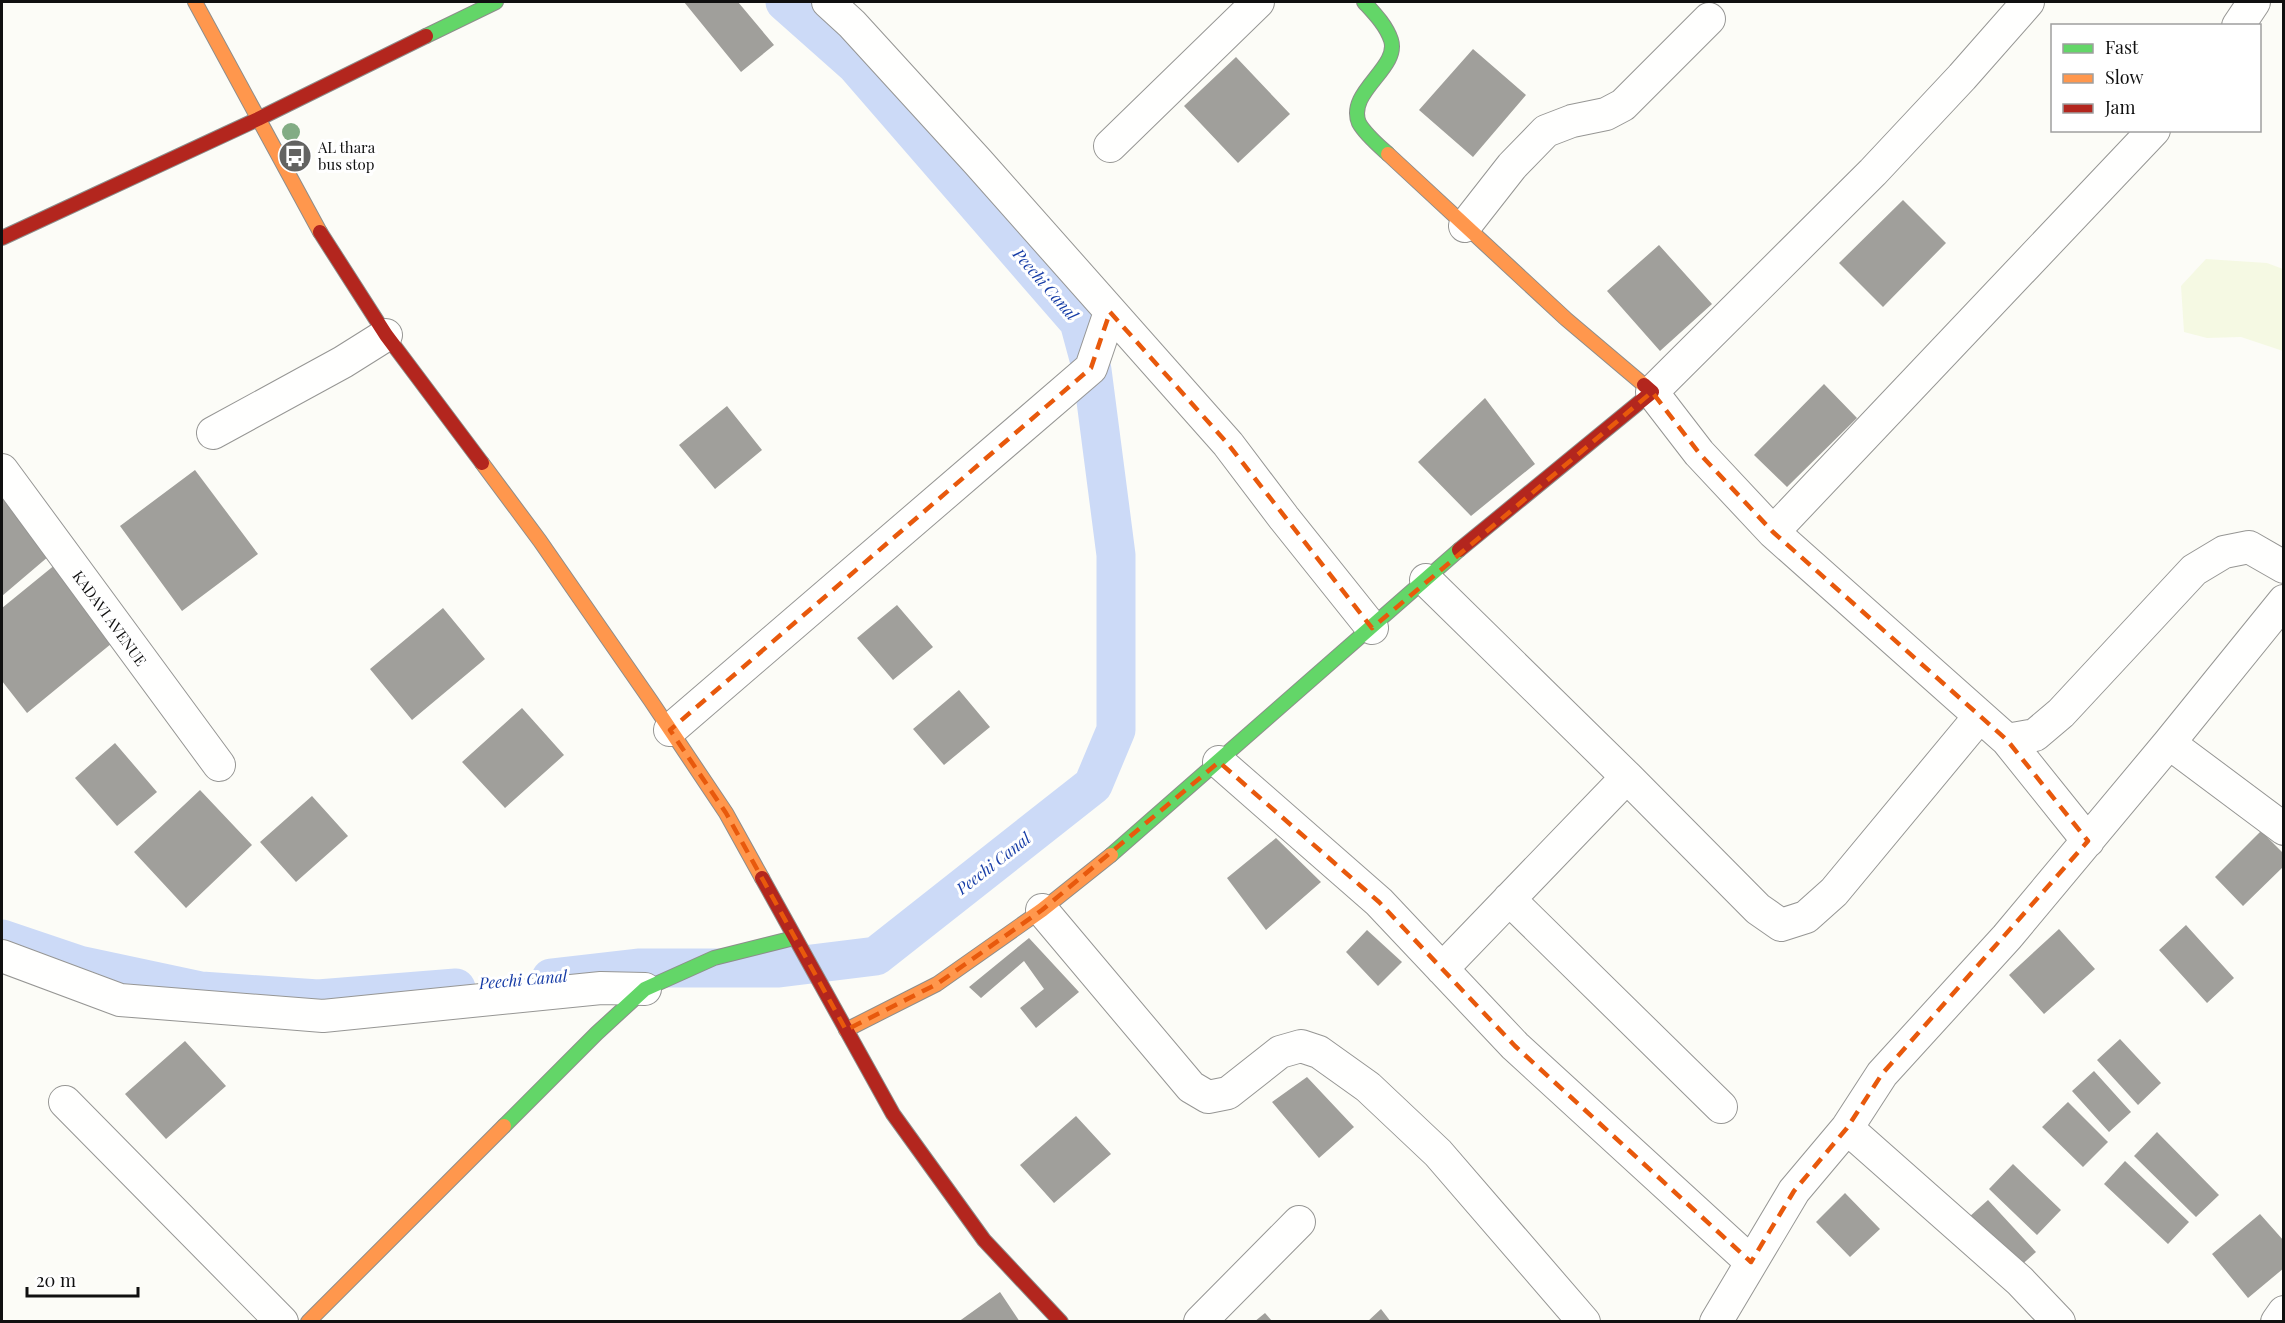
<svg xmlns="http://www.w3.org/2000/svg" width="2285" height="1323" font-family="'Playfair Display',serif">
  <rect width="100%" height="100%" fill="#fcfcf7"/>
  <path fill="#f5f9e3" d="M2206 259 2267 263 2283 269V351L2241 337 2207 338 2184 332 2181 286Z"/>
  <g fill="none" stroke-linecap="round" stroke-linejoin="round">
    <path stroke="#ccdaf7" stroke-width="39" d="M2 939 79 965 201 991 318 999 456 988
      M551 978 638 968H779L876 956 1093 785 1116 730V555L1092 370 1079 322 856 65 785 2"/>
  </g>
  <path fill="#a09f9b" d="M684 2H738L774 45 741 72Z
    M1473 49 1526 95 1473 157 1419 110Z
    M1236 57 1290 114 1238 163 1184 106Z
    M1903 200 1946 243 1883 307 1839 263Z
    M1659 245 1712 304 1660 351 1607 291Z
    M1824 384 1857 418 1787 487 1754 455Z
    M1485 398 1535 464 1471 516 1418 462Z
    M727 406 762 450 715 489 679 445Z
    M195 470 258 554 182 611 120 526Z
    M2 492 49 556 2 596Z
    M56 564 117 639 27 713 2 681V608Z
    M897 605 933 647 893 680 857 638Z
    M443 608 485 659 412 720 370 669Z
    M959 690 990 727 944 765 913 729Z
    M522 708 564 755 505 808 462 762Z
    M115 743 157 792 117 826 75 778Z
    M200 790 252 845 186 908 134 852Z
    M312 796 348 836 296 882 260 842Z
    M2261 831 2284 854V866L2243 906 2215 877Z
    M1276 838 1321 882 1266 930 1227 878Z
    M2186 925 2234 978 2207 1003 2159 950Z
    M2059 929 2095 969 2044 1014 2009 975Z
    M1367 930 1402 962 1378 986 1346 952Z
    M1029 938 1079 992 1036 1028 1020 1008 1044 989 1024 961 981 998 969 987Z
    M2120 1039 2161 1083 2138 1105 2097 1060Z
    M185 1041 226 1086 166 1139 125 1094Z
    M2094 1071 2131 1112 2109 1132 2072 1091Z
    M1307 1077 1354 1127 1319 1158 1272 1102Z
    M2068 1102 2108 1142 2083 1167 2042 1127Z
    M1076 1116 1111 1154 1054 1203 1020 1165Z
    M2157 1132 2219 1195 2196 1217 2134 1156Z
    M2125 1161 2189 1222 2168 1244 2104 1184Z
    M2013 1164 2061 1210 2037 1235 1989 1189Z
    M1845 1193 1880 1229 1850 1257 1816 1222Z
    M1988 1200 2036 1252 2007 1278 1959 1226Z
    M2260 1214 2284 1241V1268L2248 1298 2212 1254Z
    M1000 1292 1020 1322H958Z
    M1381 1309 1391 1322H1367Z
    M1265 1313 1273 1322H1254Z"/>
  <g fill="none" stroke-linecap="round" stroke-linejoin="round">
    <defs>
      <path id="street" d="M828 2 852 24 978 162 1228 444 1284 518 1372 628
        M2028 2 1962 77 1873 172 1652 392 1699 453 1773 532 2007 740 2035 735 2061 713 2194 570 2224 552 2249 547 2284 567
        M2238 26 2254 2
        M1110 146 1258 2
        M1465 226 1512 166 1546 131 1572 121 1606 114 1623 105 1709 19
        M213 433 343 362 386 335
        M2 470 219 765
        M1773 532 2154 130
        M1426 580 1627 777 1758 909 1781 925 1806 917 1834 892 1980 716
        M670 730 1091 368 1110 312
        M2007 740 2088 841
        M2169 743 2284 829
        M1219 762 1379 902 1515 1046 1751 1262
        M1509 899 1721 1107
        M1042 910 1191 1087 1208 1097 1228 1093 1280 1052 1301 1046 1319 1052 1368 1087 1438 1153 1584 1322
        M2 956 120 1000 323 1016 601 988 645 989
        M1442 969 1627 777
        M65 1102 282 1322
        M1847 1128 2020 1281 2059 1322
        M1200 1322 1299 1222
        M1716 1322 1794 1191 1847 1128 1882 1074 2007 937 2169 743 2284 601
        M2277 1322 2284 1312"/>
      <path id="fast" d="M1364 2C1374 13 1386 25 1391 40 1400 68 1346 92 1359 123 1365 134 1378 145 1388 154
        M426 36 496 2
        M1111 855 1459 550
        M504 1126 597 1033 645 989 714 958 794 938"/>
      <path id="slow" d="M195 2 320 232
        M1388 154 1566 319 1644 385
        M482 463 540 541 651 701 726 813 762 878
        M846 1030 937 984 1042 910 1111 855
        M308 1322 504 1126"/>
      <path id="jam" d="M320 232 386 335 482 463
        M2 238 258 119 426 36
        M1459 550 1652 392 1644 385
        M762 878 893 1114 984 1240 1061 1322"/>
    </defs>
    <use href="#street" stroke="#969694" stroke-width="34"/>
    <use href="#fast" stroke="#8d8d8b" stroke-width="16"/>
    <use href="#slow" stroke="#8d8d8b" stroke-width="16"/>
    <use href="#jam" stroke="#8d8d8b" stroke-width="16"/>
    <use href="#street" stroke="#fffffe" stroke-width="32"/>
    <use href="#fast" stroke="#63d668" stroke-width="14"/>
    <use href="#slow" stroke="#ff974d" stroke-width="14"/>
    <use href="#jam" stroke="#b3261e" stroke-width="14"/>
  </g>
  <circle fill="#82ac84" cx="291" cy="132" r="9"/>
  <path fill="none" stroke="#e8590c" stroke-width="4.5" stroke-dasharray="12 8" stroke-linejoin="round" d="M1110 312 1228 444 1372 628 1652 392 1699 453 1773 532 2007 740 2088 841 1882 1074 1847 1128 1794 1191 1751 1262 1515 1046 1379 902 1219 762 1042 910 937 984 846 1030 726 813 670 730 1091 368Z"/>
  <defs>
    <symbol id="bus-disc" viewBox="-11 -11 22 22"><circle r="9.5" fill="#636361" stroke="#fff"/><path d="M-5-6H5V4H4V6H2V4H-2V6H-4V4H-5ZM-3.5-4V0h7V-4ZM-3.5 1.2v1.5H-2V1.2ZM2 1.2v1.5H3.5V1.2Z" fill="#fff"/></symbol>
  </defs>
  <g fill-rule="evenodd">
    <use href="#bus-disc" x="276" y="137" width="38" height="38"/>
  </g>
  <g text-anchor="middle" dominant-baseline="central" stroke-width="6" stroke-linejoin="round" paint-order="stroke">
    <g font-size="15" fill="#101010" stroke="#fff" text-anchor="start">
      <text x="318" y="147">AL thara<tspan x="318" dy="17">bus stop</tspan></text>
    </g>
    <g font-size="15" fill="#101010" stroke="#fff">
      <text transform="translate(110 618) rotate(54)">KADAVI AVENUE</text>
    </g>
    <g font-size="16" font-style="italic" fill="#163ca6" stroke="#fff">
      <text transform="translate(1046 284) rotate(49)">Peechi Canal</text>
      <text transform="translate(993 863) rotate(-38)">Peechi Canal</text>
      <text transform="translate(523 979) rotate(-5)">Peechi Canal</text>
    </g>
  </g>
  <rect width="2285" height="1323" fill="none" stroke="#101010" stroke-width="6"/>
  <rect x="2051" y="24" width="210" height="108" fill="#ffffff" stroke="#9f9f9f" stroke-width="1.5"/>
  <rect x="2063" y="44" width="30" height="9" fill="#63d668" stroke="#9f9f9f" stroke-width="1.5"/>
  <text x="2105" y="54" font-size="18" fill="#101010">Fast</text>
  <rect x="2063" y="74" width="30" height="9" fill="#ff974d" stroke="#9f9f9f" stroke-width="1.5"/>
  <text x="2105" y="84" font-size="18" fill="#101010">Slow</text>
  <rect x="2063" y="104" width="30" height="9" fill="#b3261e" stroke="#9f9f9f" stroke-width="1.5"/>
  <text x="2105" y="114" font-size="18" fill="#101010">Jam</text>
  <path d="M27 1287v9h111v-9" fill="none" stroke="#101010" stroke-width="3"/>
  <text x="36" y="1287" font-size="18" fill="#101010" stroke="#ffffff" stroke-width="4.5" paint-order="stroke">20 m</text>
</svg>
